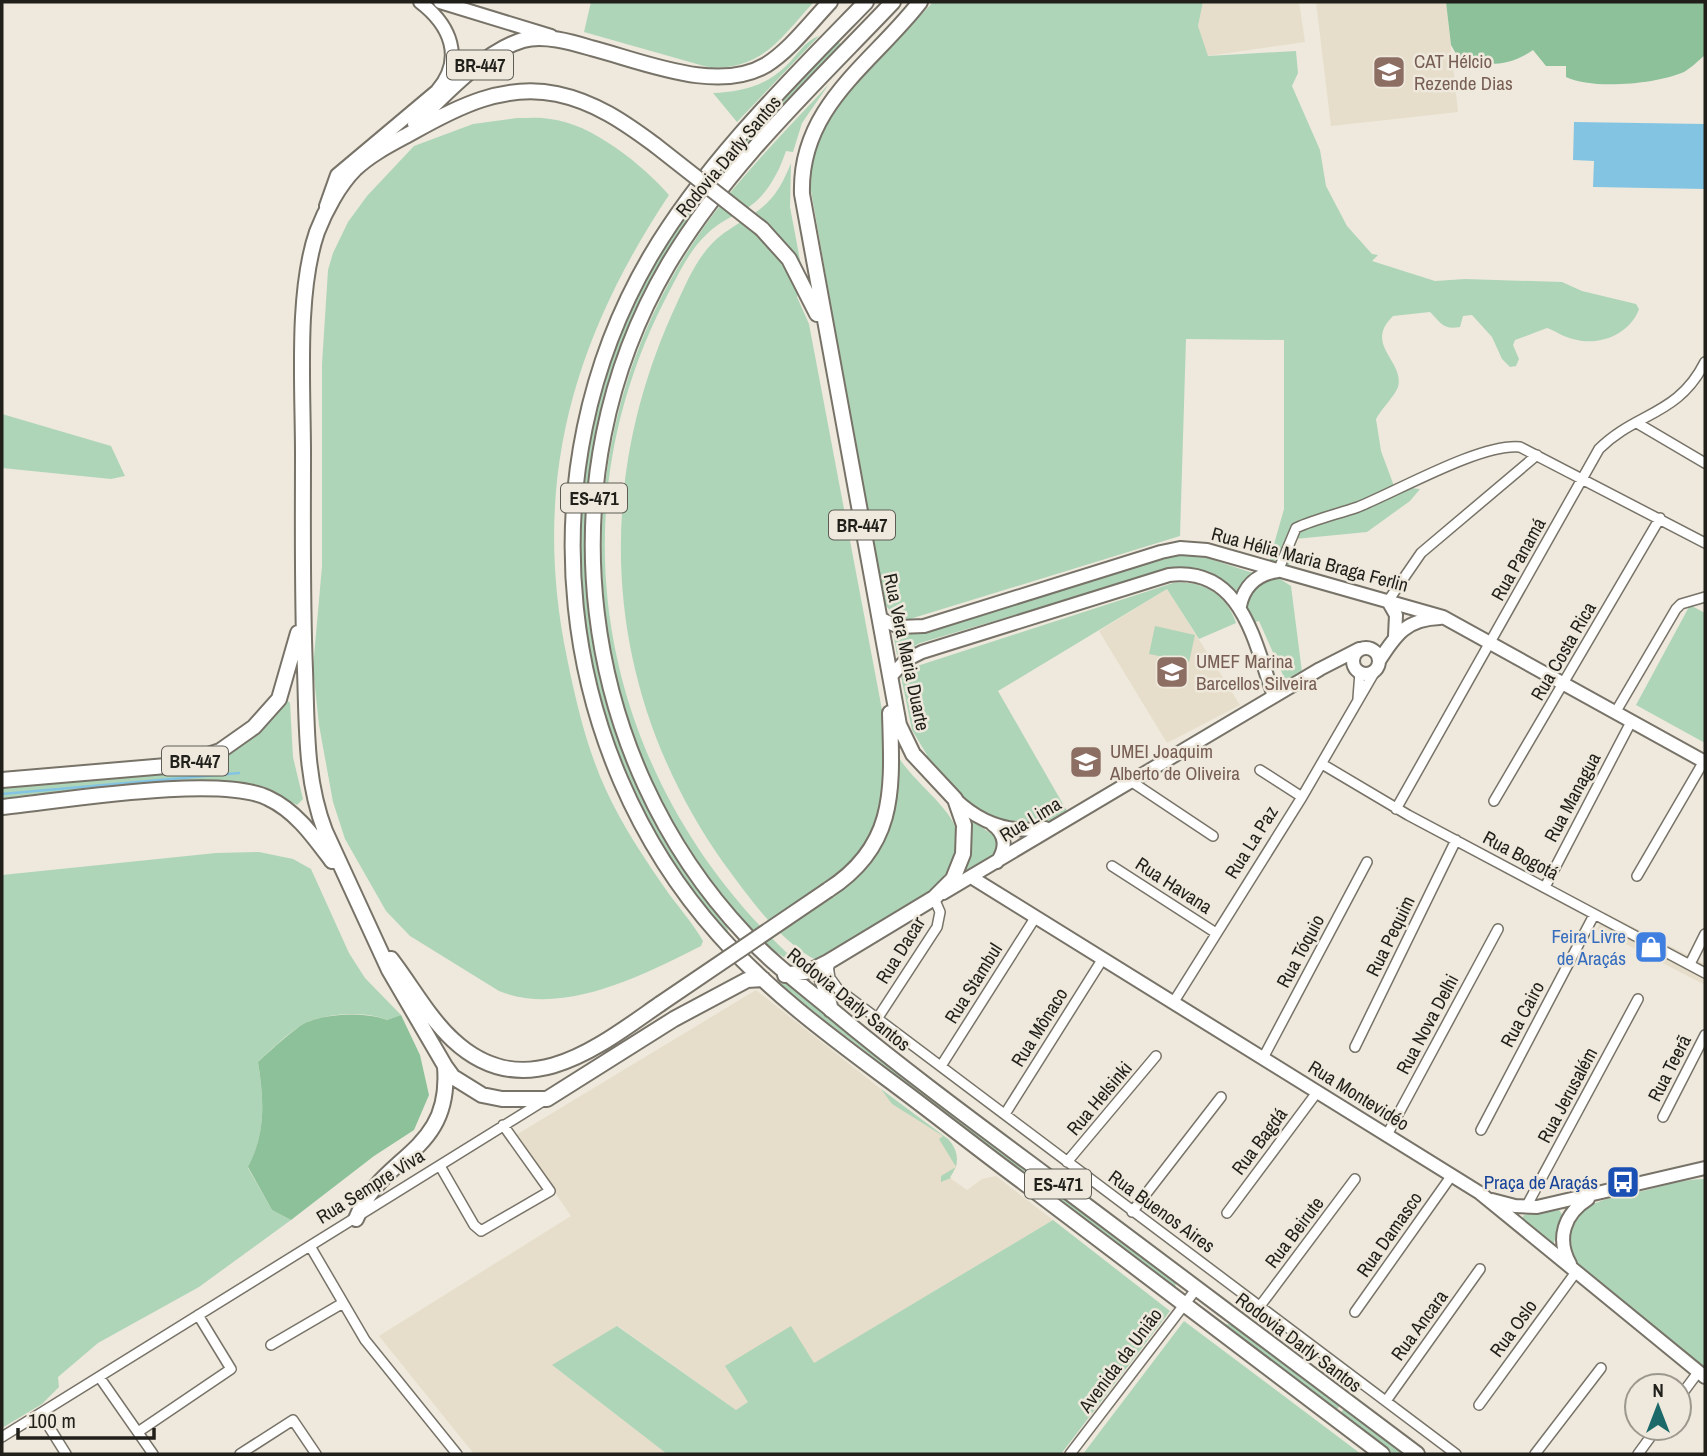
<svg xmlns="http://www.w3.org/2000/svg" width="1707" height="1456" font-family="'Archivo Narrow',sans-serif">
  <rect width="100%" height="100%" fill="#eee9dc"/>
  <path fill="#e6deca" d="M1203 2H1299L1305 42 1207 56 1198 26Z
    M1316 2H1446L1458 112 1331 126Z
    M1167 589 1240 705 1167 743 1099 631Z
    M1606 913 1705 964V985L1597 929Z
    M756 990 881 1089 892 1104 948 1139 957 1155V1165L950 1178 967 1190 982 1179 996 1176 1053 1220 736 1410 618 1326 553 1366 667 1454H474L379 1336 571 1216 516 1135Z"/>
  <path fill="#afd5b8" d="M591 2H814C780 38 765 68 711 68L584 32Z
    M933 2H1203L1198 26 1208 56 1296 51 1298 73 1292 86 1320 150 1326 186 1347 226 1372 254 1378 255 1372 261 1435 281 1465 279 1562 282 1582 291 1636 304 1639 309C1630 334 1599 347 1573 339 1563 337 1556 331 1547 328L1515 340 1513 345 1519 359 1516 366 1510 367 1502 359 1492 337 1472 315 1463 316 1460 327C1443 330 1441 323 1430 312L1393 316C1363 345 1405 361 1398 387 1394 397 1382 408 1376 419L1381 451 1394 486 1420 489 1410 501 1367 532 1295 539 1291 542 1289 567 1269 562 1284 509V340L1186 339 1180 536 910 619 896 618 883 602 810 185C810 173 811 160 814 148 827 105 902 36 933 2Z
    M819 36 737 122 713 93C740 92 766 86 786 66 797 56 804 41 819 36Z
    M837 41 844 47 661 265C568 435 560 637 650 810 660 830 672 850 685 869 698 888 726 912 729 935 554 738 531 469 665 242 710 167 778 104 837 41Z
    M829 84 802 123 793 152 786 151C778 175 765 198 744 210 731 217 718 223 708 233 691 248 680 271 670 290 545 523 606 791 799 964 761 955 700 867 680 833 573 656 576 428 686 254 725 191 779 138 829 84Z
    M517 118C528 118 540 117 550 119 591 123 643 165 669 195 572 341 531 484 567 658 576 702 587 749 606 790 623 827 646 861 669 894 681 910 694 925 703 941L701 946C644 975 562 1017 499 991L410 936 386 911 345 839 333 802 319 725 313 668 322 566V364L328 270 333 253 348 222 367 196 414 146 473 124Z
    M791 163 790 207 803 276 797 297 809 324 883 715C887 732 892 750 904 765 936 806 989 831 937 886L816 960C780 942 749 897 725 865 604 695 589 491 677 303 688 279 701 249 724 233 760 208 773 208 791 163Z
    M2 414 111 446 125 476 111 479 2 468Z
    M1174 556H1201L1253 573 1237 593C1220 573 1199 565 1173 568L920 643 897 655 893 632 918 633Z
    M1270 579H1280L1291 586 1302 672 1286 682 1259 621 1252 623C1242 603 1249 586 1270 579Z
    M1173 583C1203 580 1227 595 1236 623L1199 639 1167 589 998 691 1067 811C1010 854 961 796 922 760L927 755 912 730 901 676 908 669Z
    M1690 605 1705 613V743L1636 705Z
    M1155 626 1195 635 1189 662 1149 654Z
    M286 699 290 703 293 757 303 799 297 805 261 787 228 781 2 801V786L195 766Z
    M968 818 999 839 997 855 967 874 962 873Z
    M259 852 293 859 311 869 349 953 365 978 401 1015 387 1020C365 1010 321 1013 300 1026 285 1036 272 1049 258 1062 264 1100 266 1133 248 1168L272 1210 291 1220 199 1287 98 1343 58 1377 59 1387 42 1404 2 1428V875L216 853Z
    M786 981 1177 1279 1175 1287 776 983Z
    M881 1089 948 1139C959 1151 960 1164 950 1177L951 1178 941 1182V1176L956 1167 939 1139 943 1136 892 1104Z
    M1705 1179V1369L1584 1270C1575 1261 1567 1250 1569 1237 1573 1199 1618 1197 1647 1190 1666 1185 1685 1179 1705 1179Z
    M1559 1210 1562 1214 1553 1246 1521 1220 1524 1215Z
    M1053 1220 1170 1311 1061 1454H667L552 1365 617 1326 736 1410 748 1402 725 1366 791 1326 814 1363Z
    M1194 1302 1226 1324 1238 1326 1341 1404 1335 1412 1192 1303Z
    M1184 1321 1361 1454H1083Z
    M1345 1407 1407 1454H1391L1339 1415Z"/>
  <path fill="#8cc19a" d="M1446 2H1705V55C1699 60 1691 68 1684 72 1657 84 1592 90 1566 77V66H1546L1533 50C1510 66 1487 67 1459 59L1451 45Z
    M401 1015 420 1055 429 1095 414 1130 374 1156 291 1220 272 1210 248 1167C266 1133 264 1100 258 1062 272 1049 285 1037 300 1026 320 1013 365 1011 387 1020Z"/>
  <path fill="#84c4e3" d="M1574 122 1705 124V189L1593 187 1594 161 1573 160Z"/>
  <g fill="none" stroke-linecap="round" stroke-linejoin="round">
    <path stroke="#84c4e3" stroke-width="2.5" d="M2 794 239 773"/>
    <defs>
      <path id="street" d="M1637 423 1705 463
        M1278 571 1296 528C1315 519 1338 514 1358 507 1398 491 1481 443 1520 447L1705 543
        M1388 601 1421 553 1537 455
        M1358 698 1360 672
        M1615 713 1676 609 1681 604 1705 597
        M1322 764 1408 815 1705 973
        M1260 770 1302 797
        M1132 782 1213 836
        M1494 801 1660 518
        M1396 809 1599 449C1636 412 1678 416 1705 362
        M1112 866 1216 933
        M1637 876 1704 761
        M1545 887 1631 722
        M1690 964 1705 934
        M828 966 830 978 838 989 1456 1454
        M1173 1003 1302 797 1378 666
        M877 1019 937 927 940 912 934 898
        M1355 1047 1456 840
        M1263 1058 1367 862
        M941 1066 1035 918
        M1005 1114 1102 960
        M1663 1117 1705 1035
        M1481 1130 1594 915
        M1387 1135 1498 929
        M1067 1162 1156 1056
        M440 1166 474 1225 481 1231 550 1191 503 1125
        M1526 1207 1638 999
        M1132 1212 1221 1097
        M1227 1213 1318 1091
        M310 1246 365 1340 457 1454
        M1260 1306 1355 1179
        M1355 1312 1452 1175
        M271 1345 343 1303
        M100 1378 153 1454
        M1679 1398 1699 1371
        M1386 1401 1480 1269
        M1479 1405 1576 1272
        M41 1414 66 1454
        M138 1432 231 1369 198 1315
        M2 1437 545 1100
        M240 1454 293 1420 316 1454
        M1070 1454 1197 1288
        M1535 1454 1601 1368
        M1638 1454 1657 1428"/>
      <path id="secondary" d="M440 2 551 36
        M326 206 337 175 437 91C465 58 450 25 420 2
        M1388 601 1396 615 1395 636
        M1240 606C1244 586 1257 574 1278 571
        M879 618 899 627 924 626 1161 552 1180 548 1207 550 1443 617 1705 762
        M1353 661a13 13 0 1 1 26 0a13 13 0 1 1-26 0Z
        M1379 661C1396 634 1407 619 1440 618
        M890 677 906 660 922 652 1169 575C1243 566 1254 643 1274 696
        M955 799C980 823 1011 834 1045 828
        M992 824C1006 834 1007 848 997 862
        M971 877 1480 1193 1705 1377
        M943 893 1320 669 1359 649
        M1492 1200 1515 1206 1537 1207 1705 1168
        M1570 1264C1556 1239 1564 1214 1588 1199"/>
      <path id="primary" d="M866 2C790 80 706 162 650 257 525 471 554 750 719 935 768 990 827 1034 886 1078 932 1112 977 1148 1023 1182 1143 1273 1263 1363 1382 1454
        M893 2C815 84 726 167 668 265 543 478 577 756 746 935 773 964 803 986 833 1011 905 1071 980 1126 1055 1182 1176 1272 1296 1364 1417 1454
        M415 124C443 96 485 51 523 40 543 34 571 42 591 48 642 61 717 94 766 65 790 50 810 23 830 2
        M655 145C624 122 595 102 557 94 504 83 457 107 413 132 393 143 372 153 355 169 339 185 325 211 317 232 296 293 303 387 303 453 303 525 302 597 305 670 307 725 305 779 325 831L389 970 445 1066 453 1077 482 1095 502 1099H547L674 1019 747 980 763 979
        M762 229 789 259 817 314
        M2 780 178 765 220 751 254 727 279 699 298 633
        M2 807C61 801 220 774 268 798 296 811 314 837 332 861
        M828 890C898 845 892 787 890 713
        M391 959C411 985 429 1018 453 1040 525 1107 598 1047 660 1004
        M785 975 810 971 828 962
        M831 1010 822 978 828 962 934 898 953 879 963 854 964 825 955 799 913 754 899 725 802 194C799 106 872 64 920 2
        M356 1219C381 1154 452 1154 445 1067"/>
    </defs>
    <use href="#street" stroke="#787368" stroke-width="12"/>
    <use href="#secondary" stroke="#787368" stroke-width="16"/>
    <use href="#primary" stroke="#787368" stroke-width="18"/>
    <use href="#street" stroke="#fff" stroke-width="9"/>
    <use href="#secondary" stroke="#fff" stroke-width="12"/>
    <use href="#primary" stroke="#fff" stroke-width="14"/>
    <defs>
      <path id="primary-bridge" d="M655 145 762 229
        M660 1004 828 890"/>
    </defs>
    <use href="#primary-bridge" stroke="#787368" stroke-width="18" stroke-linecap="butt"/>
    <use href="#primary-bridge" stroke="#fff" stroke-width="14"/>
  </g>
  <defs>
    <symbol id="school-square" viewBox="-11 -11 22 22"><rect x="-9" y="-9" width="18" height="18" rx="4" fill="#8d6e63" stroke="#eee9dc"/><path d="M0-5L7-2L0 1L-7-2ZM-4 1L0 2.5L4 1V4Q0 6-4 4Z" fill="#fff"/></symbol>
    <symbol id="shop-square" viewBox="-11 -11 22 22"><rect x="-9" y="-9" width="18" height="18" rx="4" fill="#3f7fe0" stroke="#eee9dc"/><path d="M-5-2.5h2.3a2.7 3.5 0 0 1 5.4 0H5L5.5 6h-11ZM-1.5-2.5h3a1.5 2.3 0 0 0-3 0Z" fill="#fff"/></symbol>
    <symbol id="bus-square" viewBox="-11 -11 22 22"><rect x="-9" y="-9" width="18" height="18" rx="4" fill="#1a4fb4" stroke="#eee9dc"/><path d="M-5-6H5V4H4V6H2V4H-2V6H-4V4H-5ZM-3.5-4V0h7V-4ZM-3.5 1.2v1.5H-2V1.2ZM2 1.2v1.5H3.5V1.2Z" fill="#fff"/></symbol>
  </defs>
  <g fill-rule="evenodd">
    <use href="#school-square" x="1370" y="53" width="38" height="38"/>
    <use href="#school-square" x="1153" y="653" width="38" height="38"/>
    <use href="#school-square" x="1067" y="743" width="38" height="38"/>
    <use href="#shop-square" x="1632" y="928" width="38" height="38"/>
    <use href="#bus-square" x="1604" y="1163" width="38" height="38"/>
  </g>
  <g text-anchor="middle" dominant-baseline="central" stroke-width="5" stroke-linejoin="round" paint-order="stroke">
    <g fill="#eee9dc" stroke="#5e5c54" stroke-width="2">
      <rect x="447" y="50.5" width="66" height="29" rx="5"/>
      <rect x="561" y="483.5" width="66" height="29" rx="5"/>
      <rect x="829" y="510.5" width="66" height="29" rx="5"/>
      <rect x="162" y="746.5" width="66" height="29" rx="5"/>
      <rect x="1025" y="1169.5" width="66" height="29" rx="5"/>
    </g>
    <g font-size="18" font-weight="bold" fill="#201f1a">
      <text x="480" y="65">BR-447</text>
      <text x="594" y="498">ES-471</text>
      <text x="862" y="525">BR-447</text>
      <text x="195" y="761">BR-447</text>
      <text x="1058" y="1184">ES-471</text>
    </g>
    <g font-size="19" fill="#785e54" stroke="#eee9dc" text-anchor="start">
      <text x="1414" y="61">CAT Hélcio<tspan x="1414" dy="22">Rezende Dias</tspan></text>
      <text x="1196" y="661">UMEF Marina<tspan x="1196" dy="22">Barcellos Silveira</tspan></text>
      <text x="1110" y="751">UMEI Joaquim<tspan x="1110" dy="22">Alberto de Oliveira</tspan></text>
    </g>
    <g font-size="19" fill="#201f1a" stroke="#eee9dc">
      <text transform="translate(728 156) rotate(-50)">Rodovia Darly Santos</text>
      <text transform="translate(1310 559) rotate(15)">Rua Hélia Maria Braga Ferlin</text>
      <text transform="translate(1518 559) rotate(-61)">Rua Panamá</text>
      <text transform="translate(1563 651) rotate(-60)">Rua Costa Rica</text>
      <text transform="translate(907 652) rotate(78)">Rua Vera Maria Duarte</text>
      <text transform="translate(1572 797) rotate(-62)">Rua Managua</text>
      <text transform="translate(1030 819) rotate(-31)">Rua Lima</text>
      <text transform="translate(1251 842) rotate(-58)">Rua La Paz</text>
      <text transform="translate(1521 855) rotate(28)">Rua Bogotá</text>
      <text transform="translate(1174 885) rotate(33)">Rua Havana</text>
      <text transform="translate(1390 936) rotate(-64)">Rua Pequim</text>
      <text transform="translate(900 950) rotate(-58)">Rua Dacar</text>
      <text transform="translate(1300 951) rotate(-62)">Rua Tóquio</text>
      <text transform="translate(973 983) rotate(-58)">Rua Stambul</text>
      <text transform="translate(849 999) rotate(39)">Rodovia Darly Santos</text>
      <text transform="translate(1522 1014) rotate(-62)">Rua Cairo</text>
      <text transform="translate(1427 1024) rotate(-62)">Rua Nova Delhi</text>
      <text transform="translate(1039 1027) rotate(-58)">Rua Mônaco</text>
      <text transform="translate(1669 1068) rotate(-63)">Rua Teerã</text>
      <text transform="translate(1359 1095) rotate(32)">Rua Montevidéo</text>
      <text transform="translate(1567 1095) rotate(-62)">Rua Jerusalém</text>
      <text transform="translate(1099 1098) rotate(-50)">Rua Helsinki</text>
      <text transform="translate(1259 1141) rotate(-53)">Rua Bagdá</text>
      <text transform="translate(370 1186) rotate(-32)">Rua Sempre Viva</text>
      <text transform="translate(1162 1211) rotate(36)">Rua Buenos Aires</text>
      <text transform="translate(1294 1232) rotate(-53)">Rua Beirute</text>
      <text transform="translate(1389 1234) rotate(-55)">Rua Damasco</text>
      <text transform="translate(1419 1325) rotate(-54)">Rua Ancara</text>
      <text transform="translate(1513 1328) rotate(-54)">Rua Oslo</text>
      <text transform="translate(1299 1342) rotate(37)">Rodovia Darly Santos</text>
      <text transform="translate(1120 1360) rotate(-53)">Avenida da União</text>
    </g>
    <g font-size="19" fill="#366cbe" stroke="#eee9dc" text-anchor="end">
      <text x="1626" y="936">Feira Livre<tspan x="1626" dy="22">de Araçás</tspan></text>
    </g>
    <g font-size="19" fill="#164399" stroke="#eee9dc" text-anchor="end">
      <text x="1598" y="1182">Praça de Araçás</text>
    </g>
  </g>
  <rect width="1707" height="1456" fill="none" stroke="#201f1a" stroke-width="7"/>
  <g transform="translate(1658 1407)"><circle r="33" fill="#eee9dc" stroke="#9c988e" stroke-width="2"/>
  <path d="M0-5L12 26L0 18L-12 26Z" fill="#1c6969"/>
  <text y="-10" font-size="19" font-weight="bold" text-anchor="middle" fill="#201f1a">N</text>
  </g>
  <path d="M18 1428v10h136v-10" fill="none" stroke="#201f1a" stroke-width="3.5"/>
  <text x="28" y="1428" font-size="21" fill="#201f1a" stroke="#eee9dc" stroke-width="5" paint-order="stroke">100 m</text>
</svg>
